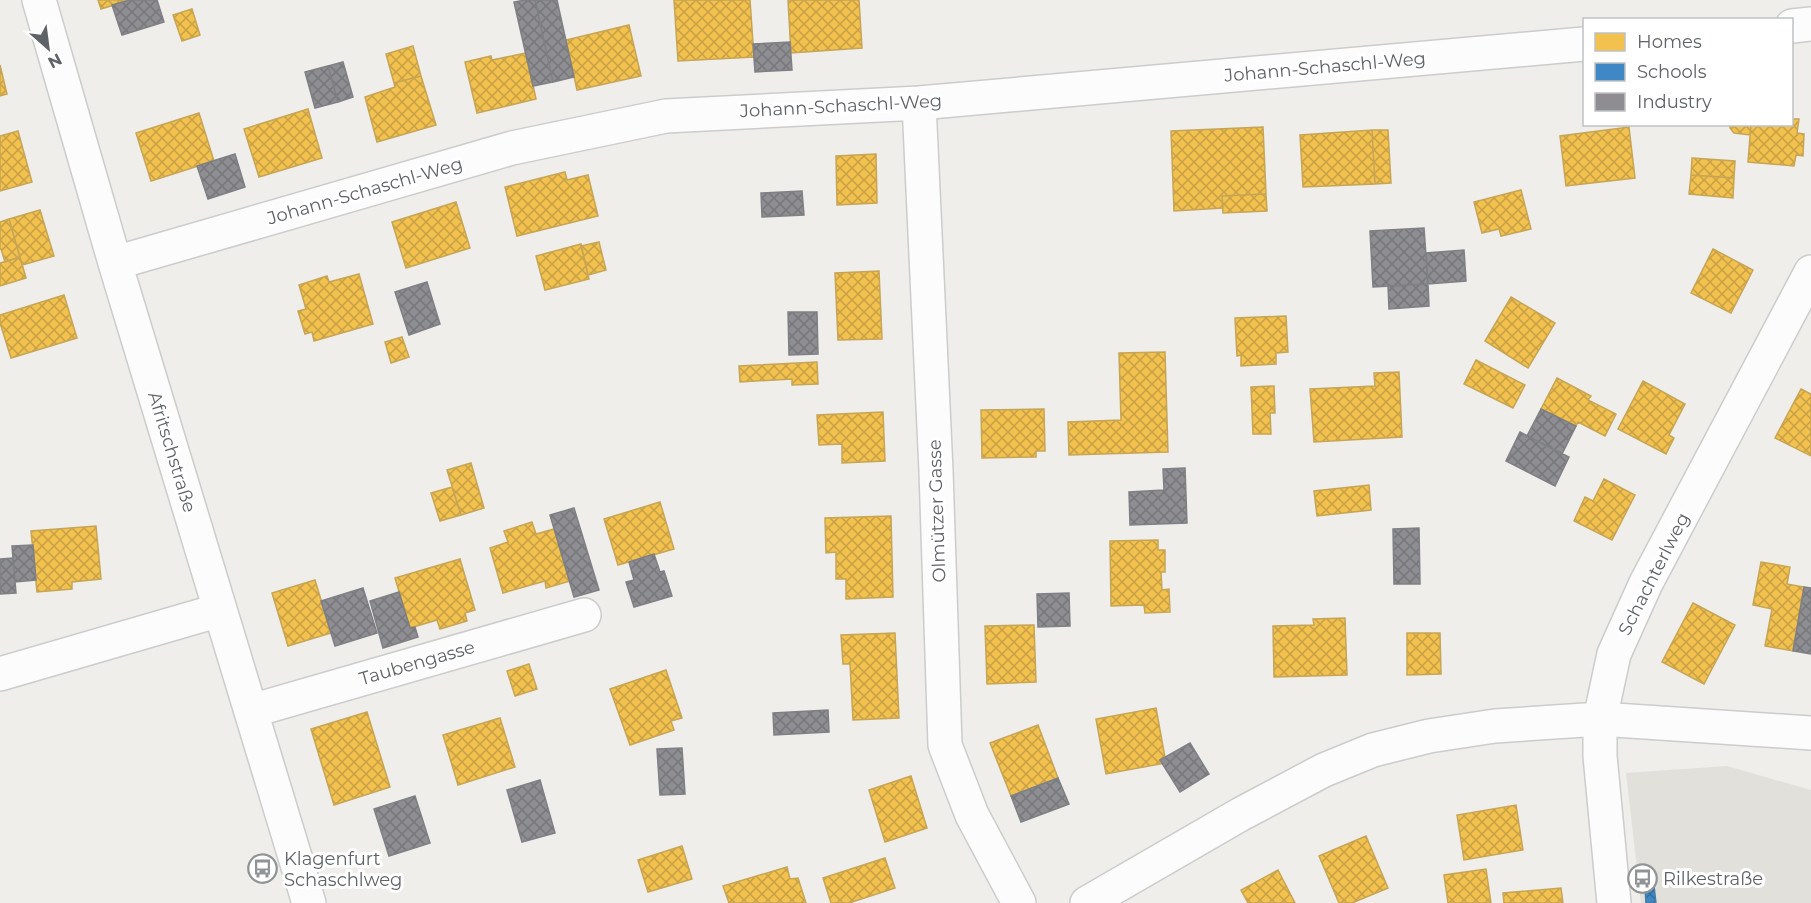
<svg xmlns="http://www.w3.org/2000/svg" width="1811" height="903" font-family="Montserrat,sans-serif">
  <defs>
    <pattern id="homes-cross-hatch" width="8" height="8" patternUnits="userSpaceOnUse" patternTransform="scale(1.5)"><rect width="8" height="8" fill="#f2c14e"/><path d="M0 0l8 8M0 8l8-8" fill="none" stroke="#c7a045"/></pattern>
    <pattern id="schools-cross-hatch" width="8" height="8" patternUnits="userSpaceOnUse" patternTransform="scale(1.5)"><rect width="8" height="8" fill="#3f88c5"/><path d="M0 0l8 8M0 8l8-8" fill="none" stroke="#366e9c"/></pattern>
    <pattern id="industry-cross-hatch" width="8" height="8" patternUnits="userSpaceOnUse" patternTransform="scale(1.5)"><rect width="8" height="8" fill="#8d8d92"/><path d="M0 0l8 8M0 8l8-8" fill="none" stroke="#76777b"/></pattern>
  </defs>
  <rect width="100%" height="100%" fill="#efeeea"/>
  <path fill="#e2e0da" d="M1727 766 1811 790V903H1641L1626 773Z"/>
  <path fill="url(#homes-cross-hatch)" stroke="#c6a556" stroke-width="1.5" d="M98 0H130L101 9Z
    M674 0H750L754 57 678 61Z
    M788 0H859L862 48 791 53Z
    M192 9 200 35 182 41 173 15Z
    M629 25 641 76 577 90 566 40Z
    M413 46 421 76 394 83 386 54Z
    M526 53 536 99 477 113 465 62 491 56 492 60Z
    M0 65 7 94 0 96Z
    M421 76 436 125 377 142 365 97 395 87 394 83Z
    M308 109 322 158 259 177 244 129Z
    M199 113 214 161 151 181 136 133Z
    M1792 119H1799L1797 133 1804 134 1803 156 1796 155 1794 166 1748 162 1751 124H1792Z
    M1730 124H1751L1750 135 1734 133 1730 128Z
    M1263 127 1266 194 1222 196 1223 208 1174 211 1171 131Z
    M1629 127 1635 178 1566 186 1560 136Z
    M1372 130 1375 184 1303 187 1300 135Z
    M1372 130H1388L1391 183 1375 184Z
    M18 131 32 182 0 191V136Z
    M876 154 877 203 837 205 836 156Z
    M1692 158 1735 161 1734 178 1691 175Z
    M565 172 567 180 588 175 598 216 517 236 505 187Z
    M1691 175 1734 178 1733 198 1689 194Z
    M1521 190 1531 229 1501 236 1499 229 1482 233 1474 202Z
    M1266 194 1267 211 1223 213 1222 196Z
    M456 202 470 248 406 268 392 222Z
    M40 210 54 256 22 265 9 219Z
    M9 219 20 257 5 262 1 249H0V222Z
    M599 242 606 270 588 275 581 246Z
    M581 244 589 279 545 290 536 256Z
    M1713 249 1753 270 1731 313 1691 293Z
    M20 257 26 278 0 286V263Z
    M879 271 882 339 838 340 835 273Z
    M359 274 373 324 314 341 312 332 305 334 298 311 306 309 299 285 327 276 329 282Z
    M64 295 77 338 11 358 0 323V315Z
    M1511 297 1555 323 1528 368 1485 341Z
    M1286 316 1288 352 1276 353V364L1241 366V355L1237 356 1235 318Z
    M402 337 409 357 391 363 385 342Z
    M1165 352 1168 452 1069 455 1068 422 1121 420 1119 353Z
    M1476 360 1525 385 1513 408 1464 384Z
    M817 362 818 384 792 385V379L740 382 739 366Z
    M1399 372 1402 437 1314 442 1310 389 1375 386 1374 373Z
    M1557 378 1591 396 1588 400 1616 414 1605 436 1578 422 1576 426 1541 409Z
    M1643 381 1685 404 1669 435 1674 438 1666 454 1618 429Z
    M1274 386 1275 413H1270L1271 434H1253L1251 387Z
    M1801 389 1811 394V456L1775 438Z
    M1044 409 1045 451H1036V457L982 458 981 410Z
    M883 412 885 461 842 463V444L819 445 817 415Z
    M471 463 484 508 461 515 447 470Z
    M1604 479 1635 495 1612 540 1574 521 1585 497 1593 501Z
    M1369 485 1371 510 1317 516 1314 491Z
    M452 487 461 515 440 521 431 493Z
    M660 502 674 549 618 565 604 519Z
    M891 516 893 597 846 599V579H836V552L826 553 825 518Z
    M532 522 536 534 554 529 570 581 546 588 545 581 503 593 490 548 508 542 504 531Z
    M96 526 101 579 72 582V589L37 592 31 531Z
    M1158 540V550H1165V572H1161L1162 590 1169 589 1170 612 1145 613 1144 605 1111 606 1110 541Z
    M460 559 475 610 465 613 467 621 440 629 437 620 410 628 395 578Z
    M1761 562 1790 567 1787 584 1804 587 1793 651 1765 646 1772 609 1753 605Z
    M315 580 331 633 288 646 272 593Z
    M1693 603 1735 625 1704 684 1662 662Z
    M1345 618 1347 675 1274 677 1273 626 1314 625 1313 619Z
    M1034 625 1036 682 987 684 985 626Z
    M895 633 899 718 853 720 850 664H843L841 635Z
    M1407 633H1440L1441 674 1407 675Z
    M529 664 537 689 515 696 507 671Z
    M666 670 682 718 671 721 674 730 630 745 610 689Z
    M1156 708 1166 763 1106 774 1096 719Z
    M367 712 390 787 334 805 311 729Z
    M500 718 515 767 458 785 443 735Z
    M1038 725 1058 778 1011 796 990 743Z
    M911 776 927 828 885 842 869 790Z
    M1516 805 1523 850 1464 860 1457 815Z
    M1366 836 1388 888 1352 903H1339L1319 856Z
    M682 846 692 879 648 892 638 860Z
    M885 858 895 888 849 903H831L823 878Z
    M787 867 790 879 798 878 806 903H729L723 886Z
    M1486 869 1491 903H1448L1444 875Z
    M1278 870 1295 903H1248L1241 890Z
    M1561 888 1563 903H1504L1503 893Z"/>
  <path fill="url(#schools-cross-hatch)" stroke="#497da9" stroke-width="1.5" d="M1654 886 1656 903H1646L1645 888Z"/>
  <path fill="url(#industry-cross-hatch)" stroke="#7f8085" stroke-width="1.5" d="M130 0H157L164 22 122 35 112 5Z
    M525 0H535L553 82 533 86 514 2Z
    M535 0H557L574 77 553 82Z
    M790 42 792 70 755 72 753 44Z
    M343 62 353 97 338 102 328 66Z
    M328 66 338 102 315 108 305 72Z
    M235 154 245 187 208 199 197 166Z
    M802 191 804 215 762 217 761 193Z
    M1424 228 1428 284 1373 287 1370 231Z
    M1464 250 1466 281 1428 284 1426 253Z
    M427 282 440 324 409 335 395 292Z
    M1428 284 1429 306 1389 309 1388 286Z
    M788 312H817L818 354 789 355Z
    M1541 409 1576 426 1562 454 1527 436Z
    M1520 432 1569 457 1555 486 1506 461Z
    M1185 468 1187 523 1130 525 1129 492 1164 490 1163 469Z
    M574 508 599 590 574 597 550 515Z
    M1419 528 1420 584H1394L1393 529Z
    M33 545 36 580 15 582 12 546Z
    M654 554 660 572 664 571 672 596 634 607 626 582 634 580 629 562Z
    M13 558 16 593 0 594V559Z
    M1804 587 1811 588V654L1793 651Z
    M363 588 377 633 335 646 321 601Z
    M399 592 410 628 415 627 418 637 383 648 370 601Z
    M1069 593 1070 626 1038 627 1037 594Z
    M828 710 829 732 774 735 773 713Z
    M1190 743 1209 774 1180 792 1160 760Z
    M682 748 685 794 660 795 657 749Z
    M1058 778 1069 804 1021 822 1011 796Z
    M540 780 555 833 522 842 507 790Z
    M415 796 430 843 389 856 374 809Z"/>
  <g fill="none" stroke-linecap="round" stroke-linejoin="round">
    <defs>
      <path id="minor" d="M39 0 115 263 309 903
        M1792 26 1811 24
        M919 103 936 471 945 745 972 815 1019 903
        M115 263 512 148 666 116 919 103 1584 44
        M0 674 220 610
        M251 711 584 615
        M1087 903 1241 814 1324 770 1373 750 1429 736 1495 726 1600 719 1811 733
        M1614 903 1600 756V719L1614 654 1646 583 1811 272"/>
    </defs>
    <use href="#minor" stroke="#cbcccc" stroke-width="36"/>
    <use href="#minor" stroke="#fdfcfc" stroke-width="33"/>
  </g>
  <defs>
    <symbol id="bus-ring" viewBox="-11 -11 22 22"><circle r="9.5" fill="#fff" stroke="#919496" stroke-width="1.5"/><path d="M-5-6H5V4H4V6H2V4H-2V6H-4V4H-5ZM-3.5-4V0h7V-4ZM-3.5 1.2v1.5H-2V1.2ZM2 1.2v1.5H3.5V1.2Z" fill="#919496"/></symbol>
  </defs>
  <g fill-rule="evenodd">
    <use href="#bus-ring" x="246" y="852" width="33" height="33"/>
    <use href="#bus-ring" x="1626" y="862" width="33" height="33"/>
  </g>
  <g text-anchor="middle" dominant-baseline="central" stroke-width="6" stroke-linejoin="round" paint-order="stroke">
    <g font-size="18" fill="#5f6368" stroke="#fff">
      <text transform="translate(1325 67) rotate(-5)">Johann-Schaschl-Weg</text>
      <text transform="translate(841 106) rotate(-3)">Johann-Schaschl-Weg</text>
      <text transform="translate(365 191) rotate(-16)">Johann-Schaschl-Weg</text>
      <text transform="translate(172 452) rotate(73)">Afritschstraße</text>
      <text transform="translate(937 511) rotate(-92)">Olmützer Gasse</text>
      <text transform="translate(1654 574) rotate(-63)">Schachterlweg</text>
      <text transform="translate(417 663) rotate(-16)">Taubengasse</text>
    </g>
    <g font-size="18" fill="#5f6368" stroke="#fff" text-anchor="start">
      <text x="284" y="859">Klagenfurt<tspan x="284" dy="21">Schaschlweg</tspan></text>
      <text x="1663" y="879">Rilkestraße</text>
    </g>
  </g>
  <rect x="1583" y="18" width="210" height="108" fill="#ffffff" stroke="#bfc1c3" stroke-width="1.5"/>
  <rect x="1595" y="33" width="30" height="18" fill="#f2c14e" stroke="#bfc1c3" stroke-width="1.5"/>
  <text x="1637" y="48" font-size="18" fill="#5f6368">Homes</text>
  <rect x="1595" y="63" width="30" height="18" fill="#3f88c5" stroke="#bfc1c3" stroke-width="1.5"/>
  <text x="1637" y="78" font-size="18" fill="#5f6368">Schools</text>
  <rect x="1595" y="93" width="30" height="18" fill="#8d8d92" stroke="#bfc1c3" stroke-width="1.5"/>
  <text x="1637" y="108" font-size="18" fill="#5f6368">Industry</text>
  <g transform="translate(48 48) rotate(152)" stroke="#ffffff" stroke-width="4.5" paint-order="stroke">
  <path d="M0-4.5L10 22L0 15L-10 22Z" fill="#5f6368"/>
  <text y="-9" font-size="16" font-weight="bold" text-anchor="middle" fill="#5f6368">N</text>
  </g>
</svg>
